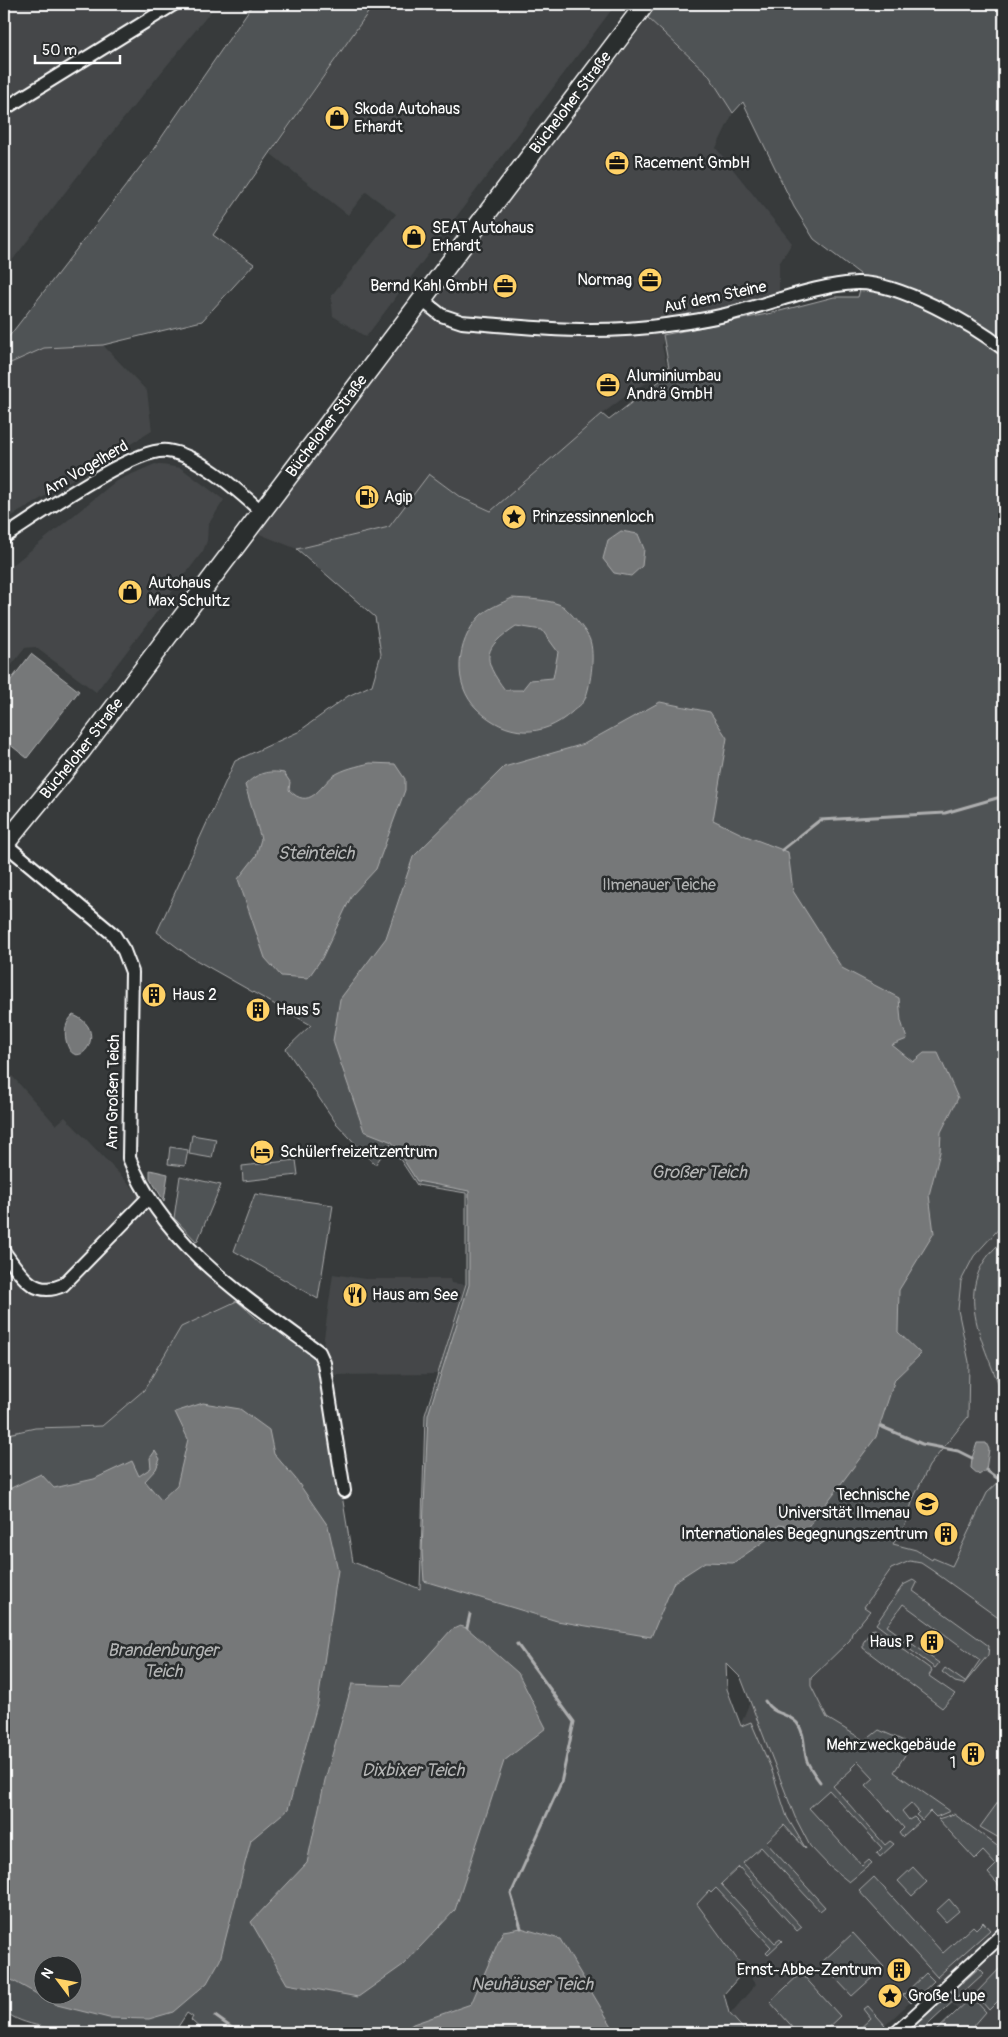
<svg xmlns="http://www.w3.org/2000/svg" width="1008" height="2037" font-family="Pangolin,sans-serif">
  <rect width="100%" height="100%" fill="#373a3b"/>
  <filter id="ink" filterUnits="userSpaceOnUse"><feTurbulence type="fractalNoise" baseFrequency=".02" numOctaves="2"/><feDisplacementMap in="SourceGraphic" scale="10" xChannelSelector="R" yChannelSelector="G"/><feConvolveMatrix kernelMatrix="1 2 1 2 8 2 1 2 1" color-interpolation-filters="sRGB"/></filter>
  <g filter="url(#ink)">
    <path fill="#444748" d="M4 4H217L98 150 4 271Z
      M374 4H616L366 337 333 316 331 296 396 214 366 192 348 215 271 154Z
      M648 18 708 74 733 113 716 148 792 243 779 264V293L737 305 667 318 662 346 668 371 634 390 602 414 491 511 460 497 429 474 389 527 297 549 257 533Z
      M103 345 147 391 152 431 4 521V366L44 348Z
      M155 464 181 468 224 500 208 525 207 541 203 551 96 692 35 647 25 648 4 675V572L116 481Z
      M1004 1001V2033H977L933 1981 877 2033H714L756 1984 696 1904 739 1728 807 1567Z
      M4 1067 56 1125 65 1117 151 1207 180 1246 237 1301 181 1327 144 1390 102 1426 35 1428 4 1435Z
      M333 1274 365 1279H450L451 1283 469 1285 441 1374 334 1375 323 1345Z"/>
    <path fill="#505354" stroke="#a8a9aa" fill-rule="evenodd" d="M253 4H374L213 235 254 264 202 321 103 345 44 348 4 366V343L148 157Z
      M656 4H1004V1223L974 1256 961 1281 958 1310 969 1362 968 1417 929 1466 913 1499 906 1523 893 1544 916 1550 932 1560 933 1558 952 1566 987 1493 1004 1477V1643V1622L933 1571 921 1563 910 1561 891 1569 864 1607 870 1611 852 1633 850 1640 811 1678V1686L827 1718 865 1741 879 1730 904 1741 907 1752 894 1772 950 1811 936 1817 930 1811 922 1820 916 1815 919 1812 911 1803 902 1811 909 1820 914 1817 919 1822 902 1837 899 1833 904 1828 866 1785 874 1778 858 1761 851 1768 852 1769 833 1786 885 1845 890 1841 894 1844 880 1857 877 1853 882 1848 829 1790 809 1808 862 1866 869 1860 872 1863 849 1882 829 1866 810 1846 795 1817 741 1678 726 1663 727 1689 741 1726 751 1722 771 1768 787 1817 806 1849 784 1825 766 1842 825 1907 820 1911 761 1847 743 1863 802 1927 797 1931 739 1867 721 1884 775 1943 780 1939 782 1941 768 1954 766 1952 771 1947 716 1888 711 1893 709 1891 697 1904 745 1970 724 1994 729 2013 747 2033H205L191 2020 193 2017 187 2013 174 2033C137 2033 28 2037 4 2010V1435L35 1428 102 1426 144 1390 181 1327 237 1301 263 1324 267 1320 309 1351 321 1368 353 1562 420 1589 425 1415 466 1284V1193L417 1185 390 1144 375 1165 336 1123 286 1049 311 1025 189 956 157 932 235 761 298 732 348 696 372 685 381 654 375 617 297 549 389 527 429 474 460 497 491 511 602 414 609 420 670 373 663 335 772 313 834 297H858L861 286 860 274 814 239 794 207 743 102 733 113 708 74 648 18ZM42 1964H72V1994H42Z
      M192 1135 216 1139 212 1158 189 1154Z
      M170 1147 188 1150 185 1166 168 1164Z
      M296 1160 298 1175 243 1181 242 1166Z
      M180 1176 221 1185 197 1242 174 1218Z
      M255 1194 333 1205 318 1299 234 1251Z
      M1004 1240V1398C984 1343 947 1285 1004 1240Z
      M913 1580 917 1583 913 1591 989 1646 988 1655 964 1684 955 1682 942 1672 945 1668 965 1682 980 1660 903 1604 887 1626 905 1639 902 1644 876 1624 903 1585Z
      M875 1629 932 1670 929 1676 955 1694 942 1708 863 1648V1643L871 1630Z
      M911 1643 939 1663 935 1668 908 1648Z
      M1004 1794V1831L999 1838 980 1827Z
      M954 1814 1004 1851V1891L988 1873 996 1865 983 1851 975 1859 938 1819Z
      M913 1867 927 1882 912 1896 898 1881Z
      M874 1877 943 1953 973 1926 976 1929 983 1922 990 1930 937 1977 859 1891Z
      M949 1899 959 1911 946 1922 936 1911Z
      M853 1933 884 1967 852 1996 821 1963Z
      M1004 1964V1995L989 2010 975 1994Z
      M979 1968 984 1973 919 2033 914 2026Z
      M801 1973 840 2016 822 2033H798L770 2002Z
      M926 1973 934 1981 911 2003 903 1995Z
      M972 1997 986 2012 973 2027 979 2033H934Z
      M868 2006 885 2025 875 2033H855L871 2018 864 2009Z"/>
    <path fill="#767879" stroke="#adaeaf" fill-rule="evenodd" d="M621 531 638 534 644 549 642 566 631 576 614 573 603 559 608 540Z
      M512 598C525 599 553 599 564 607 571 613 583 627 588 636 596 649 591 685 585 699 583 704 576 708 572 712 542 739 506 737 477 709 452 685 456 642 479 617 486 609 502 603 512 598ZM516 626 542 630 558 652 553 678 530 680 522 690H505C481 658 483 648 516 626Z
      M31 654 79 691 27 758 4 740V689Z
      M660 702 710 712 727 738 713 820 746 836 788 852 793 891 842 968 899 998 901 1021 907 1039 892 1045 913 1062 924 1053H938L958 1098 941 1132 940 1152 929 1195 934 1233 899 1290 898 1332 921 1354 895 1379 876 1437 807 1529 779 1525 766 1540 733 1563 705 1562 674 1582 651 1637 557 1621 424 1581 422 1552 428 1415 469 1285V1191L417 1181 392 1142 364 1131 333 1041 340 999 386 938 413 857 504 767 584 744Z
      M370 763 395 764 405 779V790L376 869 352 895 322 958 308 978 281 976 265 958 238 879 256 856 261 839 245 785C257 773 268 770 284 773L290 782 289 790C310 811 319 787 333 776 343 769 358 766 370 763Z
      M73 1015C113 1030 74 1079 66 1040 64 1030 66 1022 73 1015Z
      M150 1170 168 1174 164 1201 150 1178Z
      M203 1403 240 1409 269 1430 274 1454 295 1478 328 1526 338 1570 318 1702 288 1809 251 1840 220 1960 207 1983 173 2012 149 2019 109 2018 57 2005 8 1978 4 1950V1508L8 1504 11 1488 41 1474 54 1488 94 1479 132 1461 139 1476 151 1468 150 1458 155 1451 160 1459 156 1469 145 1481 161 1500 177 1485 188 1439 175 1412ZM42 1964H72V1994H42Z
      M977 1443H986L989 1449 986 1470 979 1475 971 1468 972 1458Z
      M460 1626 467 1628 518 1673 546 1728 504 1761 455 1910 403 1965 358 1997 287 1984 251 1922 307 1863 325 1780 352 1684 401 1686 451 1630Z
      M521 1928 560 1939 616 2033H401L413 2024 471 2004 503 1931Z"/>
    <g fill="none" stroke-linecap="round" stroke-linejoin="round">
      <path stroke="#adaeaf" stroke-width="3" d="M782 850 820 820 945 813 1004 796
        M880 1426 922 1444 958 1451 972 1458
        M986 1470 997 1478
        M467 1628 470 1614
        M517 1644 574 1722 561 1783 511 1894 521 1928
        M765 1701C773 1715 787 1712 797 1723 806 1734 803 1749 807 1761 810 1769 815 1775 820 1782
        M215 2016 239 2033"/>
      <defs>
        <path id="street" d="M4 109 174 4
          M422 300 441 315 462 322C530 328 597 335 666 325 690 322 716 318 740 311 778 301 817 285 857 283 899 282 972 324 1004 349
          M4 537C36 517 134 447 167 451 200 455 238 491 262 512
          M5 844 114 935 124 951 132 972 129 1158C163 1245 246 1298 319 1352L324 1363 344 1491
          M4 1252C20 1273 33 1299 63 1285L149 1197
          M896 2033 1004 1933"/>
        <g id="secondary">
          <path id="s1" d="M4 845 82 750 645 4"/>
        </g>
      </defs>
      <use href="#street" stroke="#fff" stroke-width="16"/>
      <use href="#secondary" stroke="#fff" stroke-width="21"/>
      <use href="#street" stroke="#2a2d2e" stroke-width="12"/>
      <use href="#secondary" stroke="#2a2d2e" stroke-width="18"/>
    </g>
  </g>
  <defs>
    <symbol id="shop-disc" viewBox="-11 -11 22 22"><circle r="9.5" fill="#ffd166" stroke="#2a2d2e"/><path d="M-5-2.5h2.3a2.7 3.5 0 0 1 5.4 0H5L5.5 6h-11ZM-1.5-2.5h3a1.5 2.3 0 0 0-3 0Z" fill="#111"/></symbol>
    <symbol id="office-disc" viewBox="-11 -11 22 22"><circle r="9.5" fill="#ffd166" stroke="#2a2d2e"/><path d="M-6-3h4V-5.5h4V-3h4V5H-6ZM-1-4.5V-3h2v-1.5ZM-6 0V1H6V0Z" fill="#111"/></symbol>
    <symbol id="fuel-disc" viewBox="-11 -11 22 22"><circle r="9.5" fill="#ffd166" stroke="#2a2d2e"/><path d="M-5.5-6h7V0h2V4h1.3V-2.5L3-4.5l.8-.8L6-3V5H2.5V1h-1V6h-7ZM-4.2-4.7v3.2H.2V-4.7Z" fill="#111"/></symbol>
    <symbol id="sight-disc" viewBox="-11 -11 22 22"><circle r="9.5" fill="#ffd166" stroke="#2a2d2e"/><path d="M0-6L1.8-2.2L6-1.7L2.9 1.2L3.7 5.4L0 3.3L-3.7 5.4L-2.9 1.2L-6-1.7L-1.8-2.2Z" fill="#111"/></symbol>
    <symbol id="building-disc" viewBox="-11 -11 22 22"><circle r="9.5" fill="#ffd166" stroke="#2a2d2e"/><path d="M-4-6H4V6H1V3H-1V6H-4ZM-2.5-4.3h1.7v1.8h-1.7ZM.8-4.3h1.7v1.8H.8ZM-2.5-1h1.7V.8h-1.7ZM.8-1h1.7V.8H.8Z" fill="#111"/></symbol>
    <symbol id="hotel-disc" viewBox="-11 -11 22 22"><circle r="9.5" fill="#ffd166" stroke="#2a2d2e"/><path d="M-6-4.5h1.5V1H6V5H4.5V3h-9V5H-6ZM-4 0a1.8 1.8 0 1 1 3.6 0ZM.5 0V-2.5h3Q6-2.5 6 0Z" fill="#111"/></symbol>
    <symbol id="restaurant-disc" viewBox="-11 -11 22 22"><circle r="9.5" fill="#ffd166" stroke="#2a2d2e"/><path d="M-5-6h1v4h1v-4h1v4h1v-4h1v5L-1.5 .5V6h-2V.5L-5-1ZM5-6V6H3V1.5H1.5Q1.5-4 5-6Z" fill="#111"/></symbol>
    <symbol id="university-disc" viewBox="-11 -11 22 22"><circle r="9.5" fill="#ffd166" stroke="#2a2d2e"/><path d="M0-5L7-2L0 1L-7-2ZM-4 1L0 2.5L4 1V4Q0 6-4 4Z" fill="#111"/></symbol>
  </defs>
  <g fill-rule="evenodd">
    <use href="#shop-disc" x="323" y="104" width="28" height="28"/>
    <use href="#office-disc" x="603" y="149" width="28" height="28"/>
    <use href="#shop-disc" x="400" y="223" width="28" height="28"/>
    <use href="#office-disc" x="636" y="266" width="28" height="28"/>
    <use href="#office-disc" x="491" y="272" width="28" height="28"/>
    <use href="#office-disc" x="594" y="371" width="28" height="28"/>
    <use href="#fuel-disc" x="353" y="483" width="28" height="28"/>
    <use href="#sight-disc" x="500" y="503" width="28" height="28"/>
    <use href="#shop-disc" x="116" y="578" width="28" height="28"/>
    <use href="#building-disc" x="140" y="981" width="28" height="28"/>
    <use href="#building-disc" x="244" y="996" width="28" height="28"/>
    <use href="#hotel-disc" x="248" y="1138" width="28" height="28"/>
    <use href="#restaurant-disc" x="341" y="1281" width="28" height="28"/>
    <use href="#university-disc" x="913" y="1490" width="28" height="28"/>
    <use href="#building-disc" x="932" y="1520" width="28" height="28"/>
    <use href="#building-disc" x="918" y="1628" width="28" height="28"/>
    <use href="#building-disc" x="959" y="1740" width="28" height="28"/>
    <use href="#building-disc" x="885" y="1956" width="28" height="28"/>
    <use href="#sight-disc" x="876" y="1982" width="28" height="28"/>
  </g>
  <g text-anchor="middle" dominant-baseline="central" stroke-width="5" stroke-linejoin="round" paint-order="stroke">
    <g font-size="16" fill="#fff" stroke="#2a2d2e">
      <text stroke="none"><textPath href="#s1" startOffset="934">Bücheloher Straße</textPath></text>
      <text transform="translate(715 297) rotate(-12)">Auf dem Steine</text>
      <text stroke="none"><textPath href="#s1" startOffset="529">Bücheloher Straße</textPath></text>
      <text transform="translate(86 468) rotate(-30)">Am Vogelherd</text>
      <text stroke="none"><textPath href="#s1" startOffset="124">Bücheloher Straße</textPath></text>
      <text transform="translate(113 1092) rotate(-89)">Am Großen Teich</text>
    </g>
    <g font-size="16" fill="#fff" stroke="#2a2d2e" text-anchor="start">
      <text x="354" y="109">Skoda Autohaus<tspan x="354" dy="18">Erhardt</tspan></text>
      <text x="634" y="163">Racement GmbH</text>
      <text x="432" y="228">SEAT Autohaus<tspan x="432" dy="18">Erhardt</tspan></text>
      <text x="632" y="280" text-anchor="end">Normag</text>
      <text x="488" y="286" text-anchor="end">Bernd Kahl GmbH</text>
      <text x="626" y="376">Aluminiumbau<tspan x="626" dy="18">Andrä GmbH</tspan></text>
      <text x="384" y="497">Agip</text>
      <text x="532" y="517">Prinzessinnenloch</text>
      <text x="148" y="583">Autohaus<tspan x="148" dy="18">Max Schultz</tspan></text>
      <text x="172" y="995">Haus 2</text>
      <text x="276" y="1010">Haus 5</text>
      <text x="280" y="1152">Schülerfreizeitzentrum</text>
      <text x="372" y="1295">Haus am See</text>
      <text x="910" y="1495" text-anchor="end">Technische<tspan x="910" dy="18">Universität Ilmenau</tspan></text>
      <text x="928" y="1534" text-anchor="end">Internationales Begegnungszentrum</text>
      <text x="914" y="1642" text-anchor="end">Haus P</text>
      <text x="956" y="1745" text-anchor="end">Mehrzweckgebäude<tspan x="956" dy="18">1</tspan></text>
      <text x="882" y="1970" text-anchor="end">Ernst-Abbe-Zentrum</text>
      <text x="908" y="1996">Große Lupe</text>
    </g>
    <g font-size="16" fill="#b0b2b2" stroke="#2a2d2e">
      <text x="659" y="885">Ilmenauer Teiche</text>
    </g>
    <g font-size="18" font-style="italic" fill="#b4b5b5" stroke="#2a2d2e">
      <text x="316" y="853">Steinteich</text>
      <text x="699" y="1172">Großer Teich</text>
      <text x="163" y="1650">Brandenburger<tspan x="163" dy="21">Teich</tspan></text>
      <text x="413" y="1770">Dixbixer Teich</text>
      <text x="532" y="1984">Neuhäuser Teich</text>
    </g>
  </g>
  <rect width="1008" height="2037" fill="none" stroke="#2a2d2e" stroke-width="20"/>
  <rect x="10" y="10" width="988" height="2017" fill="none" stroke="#fff" stroke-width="2" filter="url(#ink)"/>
  <g transform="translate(58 1980) rotate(302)"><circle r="24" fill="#2a2d2e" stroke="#7f8182"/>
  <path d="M0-4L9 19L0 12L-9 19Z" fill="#ffd166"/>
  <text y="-8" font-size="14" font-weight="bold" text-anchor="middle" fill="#ffffff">N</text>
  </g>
  <path d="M35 55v8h85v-8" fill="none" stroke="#ffffff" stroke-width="2.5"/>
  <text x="42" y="55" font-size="15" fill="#ffffff" stroke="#2a2d2e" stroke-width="4" paint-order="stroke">50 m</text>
</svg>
